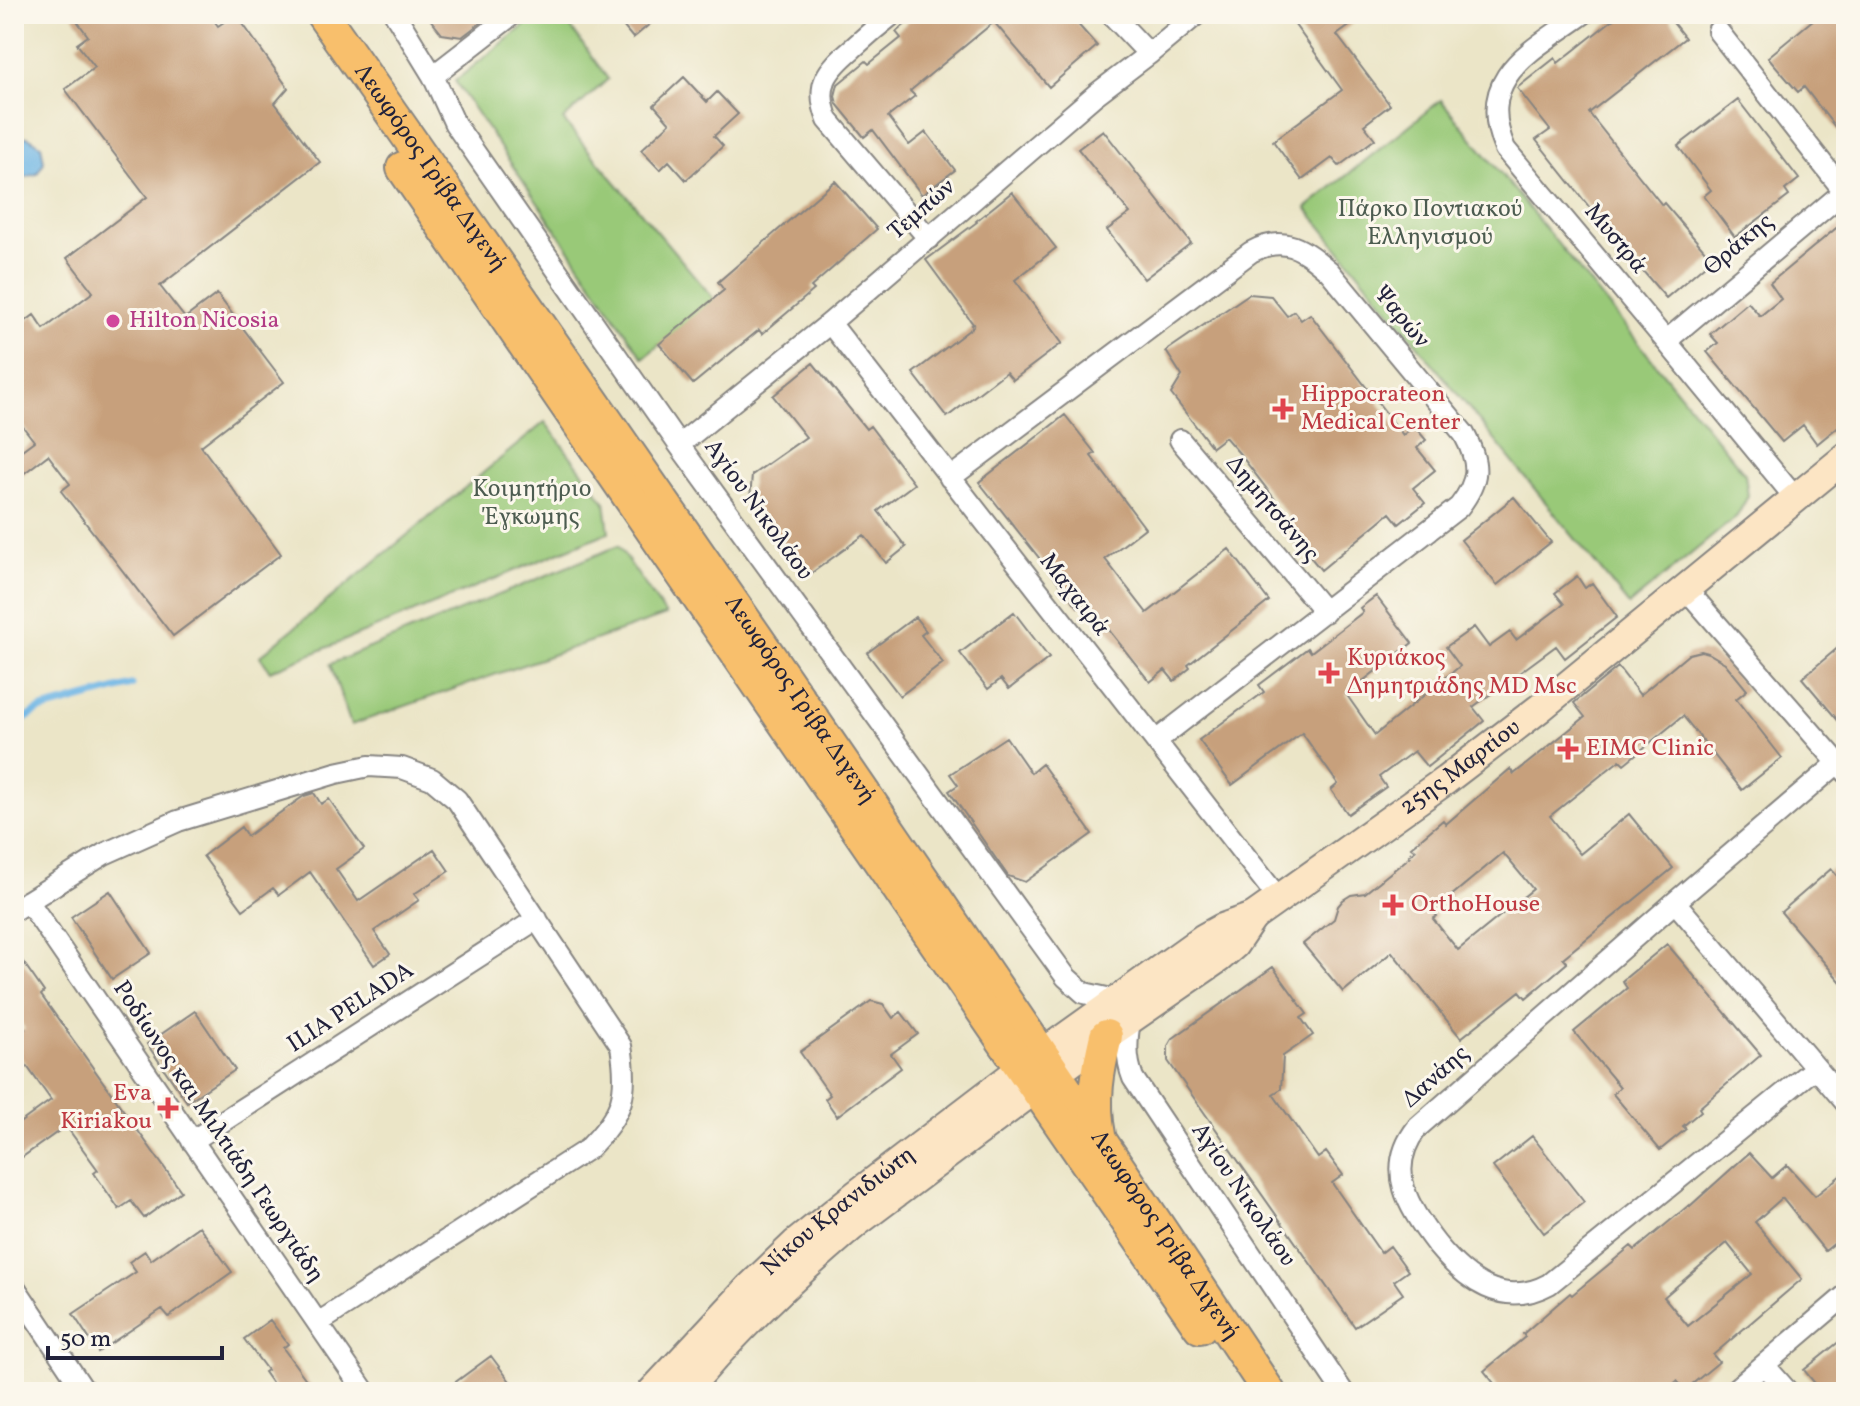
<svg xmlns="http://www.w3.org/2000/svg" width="1860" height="1406" font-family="Vollkorn,serif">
  <rect width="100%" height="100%" fill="#fbf7ec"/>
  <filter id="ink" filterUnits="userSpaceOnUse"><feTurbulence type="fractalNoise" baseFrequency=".0125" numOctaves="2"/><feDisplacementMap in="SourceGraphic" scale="16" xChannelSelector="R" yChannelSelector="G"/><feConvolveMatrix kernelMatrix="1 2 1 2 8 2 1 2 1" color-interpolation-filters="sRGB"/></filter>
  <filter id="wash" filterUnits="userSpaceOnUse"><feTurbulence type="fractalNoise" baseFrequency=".006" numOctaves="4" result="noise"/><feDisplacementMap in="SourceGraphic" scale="32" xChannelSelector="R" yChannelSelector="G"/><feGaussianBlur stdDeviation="1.8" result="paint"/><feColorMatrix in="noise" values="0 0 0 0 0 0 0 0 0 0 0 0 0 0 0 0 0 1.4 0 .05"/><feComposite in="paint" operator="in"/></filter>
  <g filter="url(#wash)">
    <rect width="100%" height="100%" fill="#ebe5c7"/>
    <path fill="#99c978" stroke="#5e765a" stroke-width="2" d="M539 14H561L608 79 563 120 715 300 643 358 455 81Z
      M1441 100 1745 474 1748 496 1737 516 1629 605 1306 208Z
      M545 422 605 502 609 532 270 671 260 656Z
      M618 546 666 615 351 725 330 664Z"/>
    <path fill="#6eb6e5" stroke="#486c90" stroke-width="2" d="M14 137H28L41 145 44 162 37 174 14 180Z"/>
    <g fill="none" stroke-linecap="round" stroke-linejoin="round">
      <path stroke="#6eb6e5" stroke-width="7" d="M14 726 39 710 132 685"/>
    </g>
    <g id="blocks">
      <path fill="#c7a07c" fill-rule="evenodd" d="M72 14H209L218 26 236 14 288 88 275 103 320 162 160 286 185 318 217 294 284 382 201 446 281 554 173 636 61 491 70 484 48 455 14 481V456L34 441 14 415V330L34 315 44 329 93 292 67 258 147 197 65 89 95 67 77 44 88 36Z
        M426 14H492L462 37 442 34Z
        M613 14H662L633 38Z
        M918 14H1069L1097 46 1049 87 994 22 910 91 915 96 888 117 909 145 926 132 955 170 922 195 873 130 864 137 837 104 835 96 838 84 866 61 869 64 901 38 896 32Z
        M1287 14H1366L1337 35 1390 105 1364 125 1375 139 1339 166 1332 158 1302 180 1273 141 1342 90Z
        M1620 14H1666L1685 38 1589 113 1662 205 1664 203 1712 259 1666 298 1606 228 1536 140 1550 130 1517 88 1555 58 1558 63Z
        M1820 14H1835L1846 27V141L1804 87 1798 92 1768 57Z
        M684 77 707 102 717 92 738 114 714 136 723 146 686 180 669 161 660 170 641 150 670 123 654 105Z
        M1738 100 1799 179 1785 190 1789 196 1735 237 1704 196 1711 190 1678 146Z
        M1103 130 1191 243 1144 279 1107 230 1130 213 1078 149Z
        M835 181 877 229 811 287 814 290 762 334 759 330 693 384 659 344 724 290 718 282Z
        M1012 192 1056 248 1015 280 1062 343 1013 380 1006 372 947 417 913 373 973 327 971 325 973 324 926 260 977 222 976 221Z
        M1846 220V420L1817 444 1803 425 1782 442 1707 352 1718 343 1710 334 1748 302 1760 316 1781 299 1770 283Z
        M1249 294 1271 296 1287 316 1294 311 1301 320 1310 314 1403 435 1414 426 1426 440 1417 448 1435 470 1413 488 1425 503 1399 524 1390 513 1321 570 1284 525 1290 519 1239 453 1225 437 1212 447 1171 394 1182 376 1166 351Z
        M813 363 866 429 870 426 914 484 878 511 906 547 886 563 864 535 806 577 750 499 752 475 806 437 773 396Z
        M1065 415 1095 453 1091 456 1145 528 1105 559 1147 613 1229 549 1269 601 1188 665 1190 668 1174 681 1165 670 1150 682 1086 601 1078 607 979 482Z
        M1514 497 1551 542 1497 585 1461 540Z
        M1577 576 1585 588 1592 583 1617 617 1565 658 1556 646 1473 707 1484 721 1427 767 1414 751 1379 777 1386 787 1348 814 1331 790 1338 784 1302 733 1232 785 1199 740 1264 692 1259 685 1308 648 1311 652 1363 612 1360 608 1376 596 1412 643 1346 694 1375 735 1460 666 1446 647 1474 627 1489 647 1510 632 1516 640 1564 604 1555 593Z
        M1014 612 1049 658 1009 689 1001 679 988 689 960 653Z
        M915 617 926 631 921 635 943 663 900 696 867 653Z
        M1846 641V730L1802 678Z
        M1701 651 1708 653 1725 663 1747 690 1736 699 1782 758 1742 790 1683 716 1624 764 1620 760 1550 816 1580 854 1629 814 1673 868 1563 958 1567 963 1526 998 1520 991 1461 1038 1392 952 1343 992 1303 944 1334 919 1338 906 1343 900 1351 895 1365 893 1410 857 1409 855 1415 850 1411 847 1443 820 1446 824 1510 769 1514 774 1585 717 1574 703 1618 667 1640 695 1689 654ZM1503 853 1533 889 1458 950 1433 919 1437 916 1433 911Z
        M1006 737 1031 773 1042 764 1092 834 1025 882 1008 876 949 791 958 785 950 774Z
        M314 793 321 804 329 799 364 849 336 869 358 901 434 849 449 871 414 894 419 900 374 931 390 954 374 965 310 872 279 895 273 888 243 910 203 856 241 827 247 836 304 796Z
        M1831 869 1846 886V988L1781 912Z
        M110 891 151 953 112 979 71 917Z
        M1667 944 1761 1055 1699 1108 1701 1111 1683 1126 1686 1129 1660 1150 1613 1094 1620 1087 1574 1032 1627 988 1622 981Z
        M14 949 44 992 41 995 181 1191 144 1218 131 1201 119 1209 94 1173 98 1170 66 1126 14 1163V1127L51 1100 14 1048V1036L25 1029 14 1013Z
        M1273 967 1307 1014 1301 1018 1313 1035 1283 1056 1281 1089 1273 1094 1318 1158 1326 1152 1343 1175 1332 1183 1381 1253 1390 1246 1408 1271 1394 1281 1403 1294 1355 1327 1168 1061V1046L1172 1039Z
        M871 1001 883 1004 893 1018 901 1012 918 1034 891 1054 901 1068 837 1116 825 1099 830 1095 800 1052Z
        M195 1011 235 1070 187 1102 147 1044Z
        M1532 1136 1584 1202 1544 1233 1493 1167Z
        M1749 1153 1772 1178 1787 1165 1815 1196 1846 1171V1234L1825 1251 1782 1198 1755 1222 1802 1279 1713 1355 1719 1362 1685 1390 1677 1381 1664 1392H1501L1484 1371 1525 1337 1523 1334 1570 1293 1572 1295 1631 1246 1635 1250 1689 1205 1690 1206ZM1727 1243 1752 1274 1688 1326 1664 1297Z
        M199 1226 232 1272 169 1317 162 1309 98 1352 73 1314 136 1272 129 1262 145 1251 151 1260Z
        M270 1320 288 1344 283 1348 315 1392H278L264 1372 267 1370 244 1339Z
        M1846 1336V1392H1822L1804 1370Z
        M491 1356 512 1384 501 1392H442Z"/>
    </g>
  </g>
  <g filter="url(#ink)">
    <use href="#blocks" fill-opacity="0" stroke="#868481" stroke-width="2"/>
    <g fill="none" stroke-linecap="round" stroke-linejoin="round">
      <defs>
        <path id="street" d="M395 14 433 76 455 124 679 445 1066 977 1084 993 1116 1000
          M893 14C879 25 866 36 853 48 827 70 814 85 828 120L929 239
          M1111 14 1149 54
          M1583 14C1532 51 1474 76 1505 149L1666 341 1796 499
          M1718 31 1844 191
          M433 76 513 14
          M830 323 1278 898
          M1666 341 1846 190
          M1180 440 1325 612
          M679 445 830 323 1095 95 1149 54 1197 14
          M950 478 1251 252C1285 234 1303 249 1329 271L1464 434C1480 464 1480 480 1459 507L1156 741
          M1686 589 1846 772
          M28 901 365 1392
          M1675 902 1846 1103
          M14 910 104 854 178 821 336 773 369 766 402 768 432 779 457 800 621 1046C629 1094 623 1114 588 1149L318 1323
          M1130 1019C1127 1040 1125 1057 1133 1078L1343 1392
          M1815 1068 1549 1284C1503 1309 1466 1280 1437 1245 1409 1209 1384 1170 1417 1128L1675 902 1838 763
          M192 1141 537 919
          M14 1286 85 1392
          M1764 1365 1788 1392
          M1732 1392 1846 1295"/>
        <g id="secondary">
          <path id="s1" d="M652 1392 750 1287 795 1244 856 1195 1021 1069 1204 938 1222 928 1253 917 1446 780 1540 708 1846 457"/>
          <path d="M685 1392C733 1332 797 1273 856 1223L1106 1036 1219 958 1234 945 1253 917"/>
        </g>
        <g id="primary">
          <path id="s2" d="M322 14C642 470 960 928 1269 1392"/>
          <path d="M403 168 1200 1327"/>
          <path d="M1099 1135C1092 1100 1098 1070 1106 1036"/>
        </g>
      </defs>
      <use href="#street" stroke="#868481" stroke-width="24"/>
      <use href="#secondary" stroke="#868481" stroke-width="32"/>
      <use href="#primary" stroke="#868481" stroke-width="36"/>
      <use href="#street" stroke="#fff" stroke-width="20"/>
      <use href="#secondary" stroke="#fce5c4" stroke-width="28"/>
      <use href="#primary" stroke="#f8bf6c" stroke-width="32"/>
    </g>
  </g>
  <circle fill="#d1479c" stroke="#fbf7ec" stroke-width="3" cx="113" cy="321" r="8"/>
  <g fill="#e0444e" stroke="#fbf7ec" stroke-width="3">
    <path d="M1279 397h8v8h8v8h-8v8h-8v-8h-8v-8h8z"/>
    <path d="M1325 661h8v8h8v8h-8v8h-8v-8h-8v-8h8z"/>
    <path d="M1564 737h8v8h8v8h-8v8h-8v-8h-8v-8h8z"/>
    <path d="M1389 893h8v8h8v8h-8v8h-8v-8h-8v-8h8z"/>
    <path d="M164 1096h8v8h8v8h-8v8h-8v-8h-8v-8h8z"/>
  </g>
  <g text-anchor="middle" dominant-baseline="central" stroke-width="6" stroke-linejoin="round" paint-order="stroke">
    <g font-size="24" fill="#22223b" stroke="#fbf7ec">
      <text stroke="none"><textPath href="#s2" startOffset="188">Λεωφόρος Γρίβα Διγενή</textPath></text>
      <text transform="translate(922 210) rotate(-41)">Τεμπών</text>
      <text transform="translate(1615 239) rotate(50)">Μυστρά</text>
      <text transform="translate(1739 245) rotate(-40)">Θράκης</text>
      <text transform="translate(1401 317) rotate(50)">Ψαρών</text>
      <text transform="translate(1272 509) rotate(50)">Δημητσάνης</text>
      <text transform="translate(758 510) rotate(54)">Αγίου Νικολάου</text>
      <text transform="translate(1074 595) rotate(52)">Μαχαιρά</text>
      <text stroke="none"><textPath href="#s2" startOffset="836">Λεωφόρος Γρίβα Διγενή</textPath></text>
      <text stroke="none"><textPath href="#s1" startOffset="1026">25ης Μαρτίου</textPath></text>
      <text transform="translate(351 1008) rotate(-33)">ILIA PELADA</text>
      <text transform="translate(1436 1077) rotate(-42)">Δανάης</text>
      <text transform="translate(218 1132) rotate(56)">Ροδίωνος και Μιλτιάδη Γεωργιάδη</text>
      <text transform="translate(1243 1195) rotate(56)">Αγίου Νικολάου</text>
      <text stroke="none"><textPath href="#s1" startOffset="260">Νίκου Κρανιδιώτη</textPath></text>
      <text stroke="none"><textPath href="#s2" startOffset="1484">Λεωφόρος Γρίβα Διγενή</textPath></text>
    </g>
    <g font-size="24" fill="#4c5c50" stroke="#fbf7ec">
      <text x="1430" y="210">Πάρκο Ποντιακού<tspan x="1430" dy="28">Ελληνισμού</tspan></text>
      <text x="532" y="490">Κοιμητήριο<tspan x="532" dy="28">Έγκωμης</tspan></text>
    </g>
    <g font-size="24" fill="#b23c85" stroke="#fbf7ec" text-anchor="start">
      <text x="129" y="321">Hilton Nicosia</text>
    </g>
    <g font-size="24" fill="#be3a42" stroke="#fbf7ec" text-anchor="start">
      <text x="1301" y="395">Hippocrateon<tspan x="1301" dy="28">Medical Center</tspan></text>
      <text x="1347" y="659">Κυριάκος<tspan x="1347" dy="28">Δημητριάδης MD Msc</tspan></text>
      <text x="1586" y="749">EIMC Clinic</text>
      <text x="1411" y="905">OrthoHouse</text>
      <text x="152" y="1094" text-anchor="end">Eva<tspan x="152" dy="28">Kiriakou</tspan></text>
    </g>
  </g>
  <rect width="1860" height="1406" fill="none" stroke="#fbf7ec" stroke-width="48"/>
  <path d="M48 1346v12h174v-12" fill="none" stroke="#22223b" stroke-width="4"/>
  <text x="60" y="1346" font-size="24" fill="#22223b" stroke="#fbf7ec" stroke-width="6" paint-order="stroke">50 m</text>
</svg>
